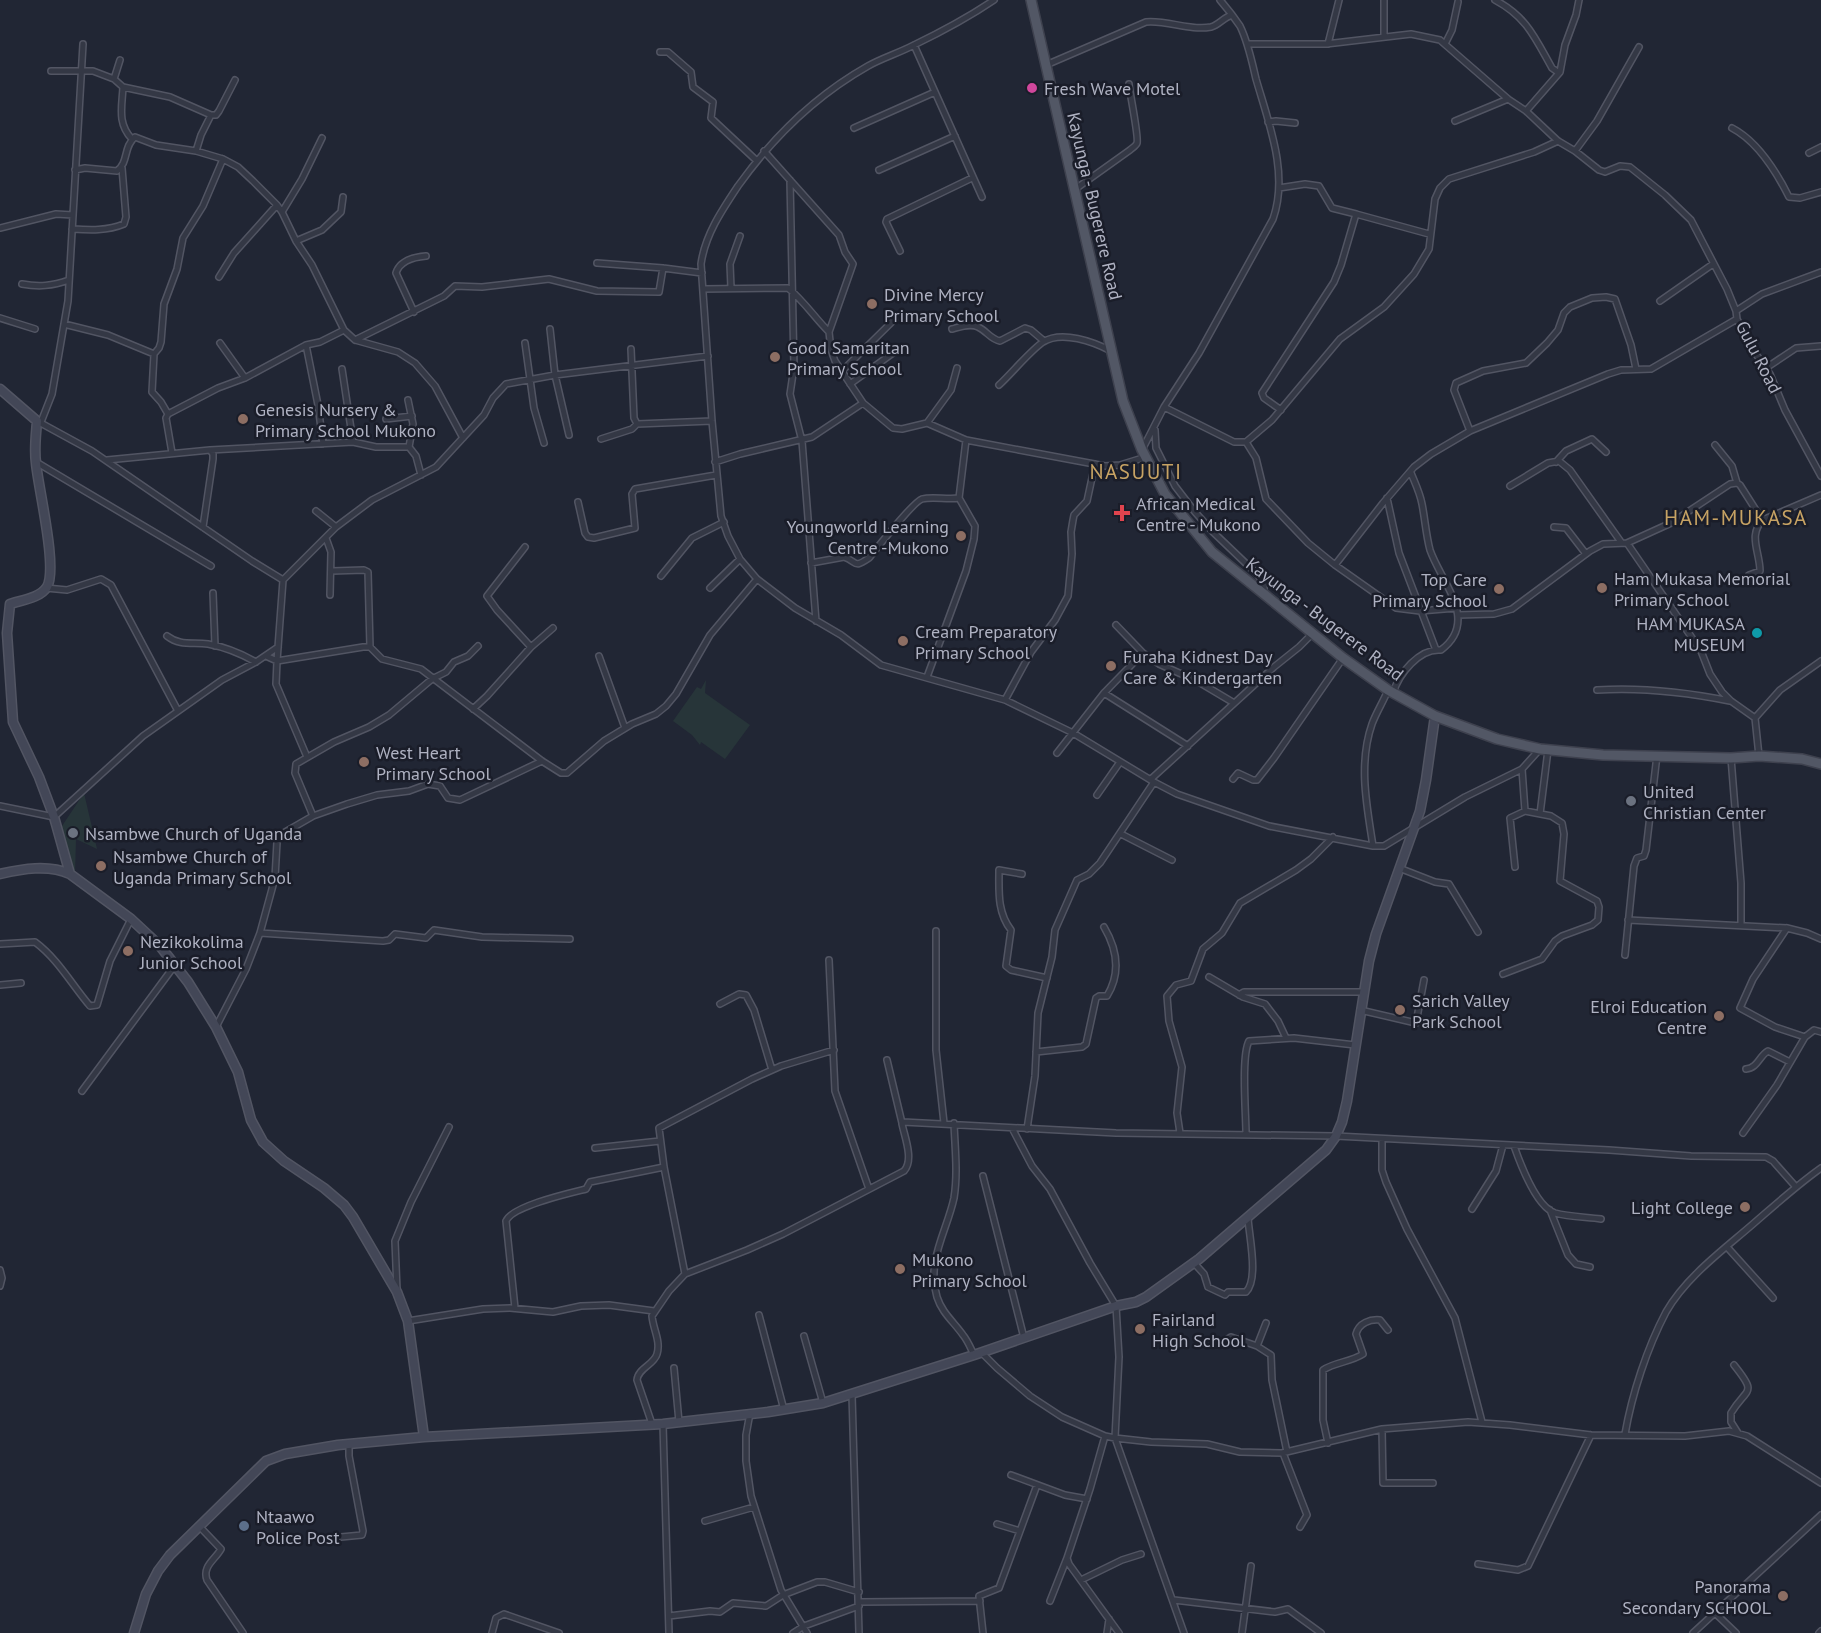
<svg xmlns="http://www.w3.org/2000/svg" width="1821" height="1633" font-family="'PT Sans',sans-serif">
  <rect width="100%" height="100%" fill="#212634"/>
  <path fill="#273539" d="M706 680 705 693 750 725 725 759 701 742 700 745 692 735 673 721 697 687 701 689Z
    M84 793 97 849 76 839 75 874 70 870 60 829Z"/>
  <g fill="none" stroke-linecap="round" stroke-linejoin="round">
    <defs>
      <path id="street" d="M994 0C969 17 941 32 914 45 899 53 882 58 868 66 815 96 773 137 738 186 722 210 705 235 701 264L712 421 721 516 728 536 740 559 757 579 795 608 841 635 881 665 1005 700 1073 733 1154 782 1177 794 1269 826 1373 846H1384L1465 797 1522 769
        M1495 0C1527 17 1535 38 1552 68L1559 73
        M1384 37V0
        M1247 44H1326L1411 34 1440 40 1508 99 1526 111 1558 141 1575 151 1599 170 1605 172 1620 166 1630 167 1665 195 1691 220 1727 289 1736 311 1737 319 1751 347 1770 374 1785 410 1821 476
        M1328 44 1339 0
        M1445 44 1452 30 1458 2
        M914 45 982 197
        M660 52H668L691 72 693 87 713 102 711 118 757 161
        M1046 65 1146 22C1168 20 1189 31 1211 27 1219 25 1224 17 1232 15
        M51 71H93L114 79 123 87 170 97 211 115
        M114 79 120 60
        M123 87C122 107 117 123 132 139
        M1526 111 1560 72 1565 45 1576 15 1579 0
        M1455 121 1508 99
        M1268 122 1276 121 1295 123
        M854 128 935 92
        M1732 128C1757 141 1777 173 1789 197L1800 198 1821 192
        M196 151 201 135 211 115H216L219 111 235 80
        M764 151 839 235 845 252 853 264 829 332 831 350 835 361 863 403 893 428 902 429 927 423 966 440 1105 466 1120 465 1146 457
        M1575 151 1597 121 1639 47
        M1809 153 1821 147
        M75 170 85 168 117 171C129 162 123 147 135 137L156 145 196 151 223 159 238 167 253 181 277 205 282 212 296 241 312 265 344 330 355 340 398 352 415 363 435 386 463 438
        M879 170 955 136
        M790 180 794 367 790 394 802 441 816 621
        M1279 188 1305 184 1319 186 1332 208 1356 214
        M1074 190 1130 150C1132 148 1136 146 1137 143 1139 137 1130 95 1129 84
        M282 212 302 179 322 138
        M0 228 56 214 73 215
        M72 229C90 230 107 231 124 224L126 217 122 168
        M296 241 322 230 341 212 343 197
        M900 251 886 222 887 219 972 178
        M597 263 663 268 702 273
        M219 277 234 253 277 205
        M22 284C39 287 52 286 69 280
        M731 288 730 264 740 236
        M703 289 788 288C804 301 814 317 829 332
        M1660 301 1713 264
        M1736 311 1762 294 1821 272
        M414 312 396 273C400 260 414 257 426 256
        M0 318 35 329
        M64 324 108 335 154 354 152 392 161 402 168 414
        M550 329 555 375 569 435
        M952 329C960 327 970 323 978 327 987 331 990 339 1000 341L1025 328 1031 330 1044 341
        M355 340 444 296 455 286 482 287 549 279 597 291 659 292 663 268
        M220 343 245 378
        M525 343 534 408 544 443
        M306 345 318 405 323 444
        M631 349 634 418 637 424 712 421
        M154 354 159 348 161 342 164 304 177 269 183 238 203 206 223 159
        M1766 368 1796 348 1821 346
        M342 369 353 442
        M842 371 897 317
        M850 384 900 348
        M999 385C1011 374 1031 350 1043 342 1062 330 1094 342 1111 351
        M408 400 413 424 409 447
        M1164 407 1234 442H1246L1272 420 1340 339 1384 307 1414 274 1429 249 1435 199 1440 188 1449 179 1534 152 1558 141
        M1281 410 1264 398 1262 393 1334 282 1341 265 1356 214 1429 234
        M386 419 412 416
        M37 421 92 451 252 561 283 580 336 527 372 500 436 467 484 415 493 398 506 384 555 375 708 356
        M41 422 52 394 68 301 83 44
        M927 423 951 390 957 368
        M1155 430 1156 448 1175 486 1195 512 1213 532 1257 574 1264 583V594
        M1470 431 1454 390 1456 383 1483 371 1526 363 1547 343 1558 330 1564 313 1570 307 1592 298 1606 297 1615 299 1631 345 1636 369
        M601 439 632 429 637 424
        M1246 442 1256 458 1266 499 1308 543 1335 565 1396 608 1420 611 1456 608
        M1715 445 1732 466 1737 483
        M210 450 353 442 376 447H409L416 456 421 475
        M1142 450 1164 407 1199 353 1273 219C1289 174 1269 124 1256 79 1252 62 1248 42 1240 26 1234 17 1227 8 1220 0
        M172 453 166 418 168 414 218 388 245 378 306 345 320 342 344 330
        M107 460 210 450 213 454V459L203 527
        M36 462 211 566
        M715 462 740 454 812 437 863 403
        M1556 462 1566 451 1592 439 1606 452
        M1510 486 1548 463 1559 461 1570 470 1621 542
        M1387 498 1399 553 1436 650
        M578 502 585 533 588 537 594 538 635 528 632 494 635 489 716 475
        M316 511 336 527
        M1554 527 1566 528 1586 554
        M326 538 331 552 330 595
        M1627 543 1701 651 1710 674 1722 692 1731 701 1755 718 1759 756
        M525 547 487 596 497 610 531 647 553 628
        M811 563 844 557C858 562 853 569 869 558 877 548 913 502 922 499 933 496 947 500 959 498
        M1335 565 1383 503 1414 467 1431 454 1470 431 1608 374 1621 370 1651 369 1737 319
        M332 571 364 570 368 572 370 647
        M1749 575 1760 571C1760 552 1747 534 1764 519
        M661 576 692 538 724 522
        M283 580 277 661 363 647H370L382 659 421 669 542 761 561 773H567L604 741 632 724 656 714 666 706 676 694 710 635 757 579
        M46 588 67 590 101 579 111 585 178 711
        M710 588 740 559
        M213 593 215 646
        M1458 615 1494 614 1512 609 1590 551 1603 544 1627 543 1671 523 1730 484 1737 483 1740 485 1761 518 1765 519 1821 495
        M1116 625 1143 653
        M167 636C180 646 192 642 208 644 225 647 240 653 256 662
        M266 656 277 661 276 684 307 757
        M599 656 625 728
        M927 677 966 571 974 539 975 526 959 498 966 440
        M1597 690C1643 687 1685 692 1730 701
        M1104 693 1188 746
        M1393 693C1399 674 1419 648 1441 650 1480 621 1441 582 1430 550 1426 535 1425 519 1422 504 1420 493 1415 483 1411 473
        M1005 700 1031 652 1055 620 1068 596 1072 554 1071 532 1073 520 1074 515 1087 501 1095 464
        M473 709 487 696 531 647
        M1755 718 1780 690 1821 661
        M1057 753 1104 693 1143 653 1159 664 1197 681 1234 703
        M1731 758 1741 883V924
        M1151 779 1274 667 1299 647 1312 634
        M1233 779 1238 773 1253 780H1257L1274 758 1343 658
        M1097 795 1120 762
        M0 806 54 817 143 736 222 680 256 662 278 647
        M1540 814 1548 750
        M313 816 295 773 296 764 334 742 369 727 389 715 432 679 446 672 454 662 468 656 478 646
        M1121 834 1172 860
        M1373 846C1367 807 1358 764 1372 724 1376 713 1383 702 1388 690
        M1515 867 1510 818 1525 811
        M1399 868 1435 882 1449 884 1478 932
        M1022 874 999 870C999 891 997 912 1011 930L1006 966 1011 970 1047 978
        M1628 920 1787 928 1807 933 1821 939
        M1787 928 1753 979 1740 1008 1775 1027 1805 1037
        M936 931V1050L944 1123
        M260 933 383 941 389 940 395 934 426 938 434 930 482 937 570 939
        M0 944 35 942C58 959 72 985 90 1006L97 1005 110 961 131 919
        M1625 955 1634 866 1637 858 1644 856 1646 850 1657 755
        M829 960 835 1091 869 1189
        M1503 974 1542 959 1555 941 1562 936 1592 925 1598 920 1599 907 1597 901 1560 881 1564 834 1562 823 1551 816 1525 811 1522 769 1540 749
        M1209 977 1243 997 1265 1004 1278 1021 1286 1038
        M0 985 21 983
        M1239 995 1244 992H1364
        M720 1004 739 994 746 995 754 1010 772 1070
        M1360 1010 1416 1023 1424 980
        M216 1027 246 969 260 933 275 878 277 842 280 835 313 816 347 804 377 795 409 791 428 784 440 786 448 798 460 800 542 761
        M1036 1052 1082 1047 1086 1044 1096 998 1099 996H1107C1121 973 1117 949 1104 927
        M887 1060 902 1123
        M1746 1069C1758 1068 1759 1056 1768 1051L1790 1062
        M82 1091 175 965
        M954 1123C955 1149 958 1173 954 1198 947 1231 926 1261 937 1297 942 1313 954 1322 963 1335 968 1341 971 1349 974 1355
        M1012 1128 1032 1166 1050 1189 1090 1263 1116 1306 1119 1357 1115 1438 1184 1633
        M1027 1129 1035 1076 1038 1013 1052 957 1055 930 1077 880 1089 874 1100 863 1154 782
        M1180 1133 1177 1113 1182 1067 1169 1021 1167 996 1176 985 1191 981 1203 949 1222 933 1240 903 1296 870 1311 859 1333 837
        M1743 1133 1777 1085 1805 1037 1814 1030 1821 1032
        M1246 1134C1246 1114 1241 1056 1249 1041L1294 1038 1355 1045
        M1382 1139V1170L1386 1182 1407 1229 1455 1318 1482 1422
        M1514 1146C1520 1163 1536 1207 1555 1213 1569 1217 1587 1217 1601 1219
        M595 1148 660 1141
        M983 1176 1024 1338
        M1472 1209 1496 1171 1503 1145
        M1550 1210 1568 1255 1576 1264 1590 1267
        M1727 1247 1773 1298
        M1194 1263 1204 1274 1208 1287 1225 1295 1228 1292H1246C1259 1279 1249 1236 1248 1218
        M0 1270 2 1278 0 1286
        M685 1274 664 1167 659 1128 752 1079 781 1066 834 1050
        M397 1290 395 1241 411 1202 449 1127
        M515 1308 506 1221C512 1206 570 1193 586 1189L590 1182 664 1167
        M759 1315 784 1410
        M408 1321 483 1309 510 1308 553 1312 581 1306 609 1305 654 1311
        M1266 1323 1257 1346 1271 1355 1272 1380 1287 1452
        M804 1336 823 1403
        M1218 1345 1231 1337 1257 1346
        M982 1353 997 1368 1030 1396 1062 1417 1105 1436 1115 1438 1151 1442 1207 1444 1240 1452 1282 1453 1382 1429 1468 1422 1510 1425 1591 1435 1685 1436 1729 1431 1747 1436 1821 1483
        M1734 1365C1758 1395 1747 1387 1731 1413V1422L1738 1433
        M674 1368 679 1422
        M852 1395 859 1633
        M750 1413 746 1435V1461L751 1496 781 1590 807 1633
        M652 1424 637 1380C638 1368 654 1365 657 1354 661 1341 653 1329 652 1316L669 1291 685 1274 747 1250 783 1234 904 1171C914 1160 905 1138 902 1124L903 1122 1116 1133 1336 1136 1609 1150 1691 1156 1766 1157 1773 1161 1796 1187
        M663 1424 669 1633
        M1382 1429 1383 1483H1433
        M1625 1434C1632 1394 1647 1348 1666 1312 1686 1277 1723 1250 1753 1224 1775 1205 1797 1185 1821 1168
        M1105 1436 1090 1489 1067 1558 1069 1564 1119 1633
        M1328 1443 1323 1420V1370C1335 1362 1351 1362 1363 1354L1356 1334C1359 1323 1370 1319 1380 1320L1388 1330
        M1283 1453 1307 1515 1300 1527
        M1011 1475 1065 1495 1087 1499
        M705 1521 754 1507
        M997 1524 1020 1531
        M200 1527 221 1549C215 1560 202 1566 207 1580L243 1633
        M341 1537 362 1535 363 1531 349 1456V1444
        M1478 1564 1518 1570 1528 1566 1591 1435
        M1081 1580 1122 1560 1141 1554
        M1174 1600 1275 1612 1288 1609 1321 1633
        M1050 1601 1067 1558
        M859 1602 980 1601
        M1715 1613 1736 1633
        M669 1616 710 1611 720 1612 733 1603 766 1606 783 1595 817 1582H825L859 1592
        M492 1633 496 1618 504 1614 559 1633
        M793 1633 804 1626 859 1606
        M983 1633 979 1596 999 1588 1037 1485
        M1107 1633 1109 1619
        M1242 1633 1251 1566
        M1693 1633 1821 1515
        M1819 1633 1821 1631"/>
      <path id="secondary" d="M0 389 37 421C36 435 34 449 36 463 38 487 58 568 47 587 40 598 22 600 10 604L7 633 13 722 39 777 54 817 70 874 131 919 160 946 188 982 216 1027 238 1072 251 1120 263 1142 284 1161 324 1188 344 1205 353 1217 397 1292 408 1321 424 1437
        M0 874C22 869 48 864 70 874
        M134 1633 146 1594 158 1571 170 1555 266 1461 285 1454 338 1445 424 1437 663 1424 768 1412 823 1403 974 1355 1116 1306 1136 1302 1146 1297 1199 1259 1326 1150 1336 1136 1342 1122 1347 1101 1369 961 1376 934 1420 811 1426 780 1435 716"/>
      <path id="primary" d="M1031 0 1123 401 1142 450 1165 494 1212 552 1343 658 1388 690 1435 716 1497 739 1540 749 1603 755 1731 758 1759 756 1802 759 1821 764"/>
    </defs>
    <use href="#street" stroke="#525563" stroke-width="8"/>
    <use href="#secondary" stroke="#525563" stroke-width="11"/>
    <use href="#primary" stroke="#3e414e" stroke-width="12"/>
    <use href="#street" stroke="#343845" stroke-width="5"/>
    <use href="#secondary" stroke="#434757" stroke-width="8"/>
    <use href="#primary" stroke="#525765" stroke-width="9"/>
  </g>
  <circle fill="#d1479c" stroke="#1a1d29" stroke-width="2" cx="1032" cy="88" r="6"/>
  <g fill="#8d6e63" stroke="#1a1d29" stroke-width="2">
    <circle cx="872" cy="304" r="6"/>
    <circle cx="775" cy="357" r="6"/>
    <circle cx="243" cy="419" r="6"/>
    <circle cx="961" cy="536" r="6"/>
    <circle cx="1602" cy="588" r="6"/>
    <circle cx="1499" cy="589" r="6"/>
    <circle cx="903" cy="641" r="6"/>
    <circle cx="1111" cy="666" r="6"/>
    <circle cx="364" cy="762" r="6"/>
    <circle cx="101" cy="866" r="6"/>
    <circle cx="128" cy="951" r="6"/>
    <circle cx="1400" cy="1010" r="6"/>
    <circle cx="1719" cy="1016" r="6"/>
    <circle cx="1745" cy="1207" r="6"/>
    <circle cx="900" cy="1269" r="6"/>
    <circle cx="1140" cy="1329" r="6"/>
    <circle cx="1783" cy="1596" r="6"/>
  </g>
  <path fill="#e0444e" stroke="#1a1d29" stroke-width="2" d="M1119 504h6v6h6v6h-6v6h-6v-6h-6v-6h6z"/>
  <circle fill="#0f9aa8" stroke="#1a1d29" stroke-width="2" cx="1757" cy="633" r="6"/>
  <g fill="#6b7280" stroke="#1a1d29" stroke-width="2">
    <circle cx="1631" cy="801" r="6"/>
    <circle cx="73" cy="833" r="6"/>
  </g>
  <circle fill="#5c6f8a" stroke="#1a1d29" stroke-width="2" cx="244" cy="1526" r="6"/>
  <g text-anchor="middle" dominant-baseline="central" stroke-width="5" stroke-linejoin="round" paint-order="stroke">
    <g font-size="18" fill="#afb2c2" stroke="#1a1d29" text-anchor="start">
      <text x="1044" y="88">Fresh Wave Motel</text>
      <text x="884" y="294">Divine Mercy<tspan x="884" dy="21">Primary School</tspan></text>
      <text x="787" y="347">Good Samaritan<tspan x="787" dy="21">Primary School</tspan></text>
      <text x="255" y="409">Genesis Nursery &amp;<tspan x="255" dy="21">Primary School Mukono</tspan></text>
      <text x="1136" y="503">African Medical<tspan x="1136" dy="21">Centre - Mukono</tspan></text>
      <text x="949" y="526" text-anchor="end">Youngworld Learning<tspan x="949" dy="21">Centre -Mukono</tspan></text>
      <text x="1614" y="578">Ham Mukasa Memorial<tspan x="1614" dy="21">Primary School</tspan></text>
      <text x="1487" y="579" text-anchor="end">Top Care<tspan x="1487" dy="21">Primary School</tspan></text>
      <text x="1745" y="623" text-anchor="end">HAM MUKASA<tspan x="1745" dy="21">MUSEUM</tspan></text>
      <text x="915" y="631">Cream Preparatory<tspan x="915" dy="21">Primary School</tspan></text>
      <text x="1123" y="656">Furaha Kidnest Day<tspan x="1123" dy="21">Care &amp; Kindergarten</tspan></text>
      <text x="376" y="752">West Heart<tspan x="376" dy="21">Primary School</tspan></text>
      <text x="1643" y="791">United<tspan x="1643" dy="21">Christian Center</tspan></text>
      <text x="85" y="833">Nsambwe Church of Uganda</text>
      <text x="113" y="856">Nsambwe Church of<tspan x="113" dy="21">Uganda Primary School</tspan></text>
      <text x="140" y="941">Nezikokolima<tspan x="140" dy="21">Junior School</tspan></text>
      <text x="1412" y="1000">Sarich Valley<tspan x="1412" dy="21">Park School</tspan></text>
      <text x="1707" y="1006" text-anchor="end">Elroi Education<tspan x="1707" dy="21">Centre</tspan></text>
      <text x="1733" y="1207" text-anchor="end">Light College</text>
      <text x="912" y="1259">Mukono<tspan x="912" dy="21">Primary School</tspan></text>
      <text x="1152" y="1319">Fairland<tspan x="1152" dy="21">High School</tspan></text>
      <text x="256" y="1516">Ntaawo<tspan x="256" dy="21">Police Post</tspan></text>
      <text x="1771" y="1586" text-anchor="end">Panorama<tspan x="1771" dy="21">Secondary SCHOOL</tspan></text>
    </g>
    <g font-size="18" fill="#afb2c2" stroke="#1a1d29">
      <text transform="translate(1095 206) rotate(77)">Kayunga - Bugerere Road</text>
      <text transform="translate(1759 357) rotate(63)">Gulu Road</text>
      <text transform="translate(1325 619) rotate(37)">Kayunga - Bugerere Road</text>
    </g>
    <g font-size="21" letter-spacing="1.5" fill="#c7a364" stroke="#1a1d29">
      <text x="1136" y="471">NASUUTI</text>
      <text x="1736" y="517">HAM-MUKASA</text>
    </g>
  </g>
</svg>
